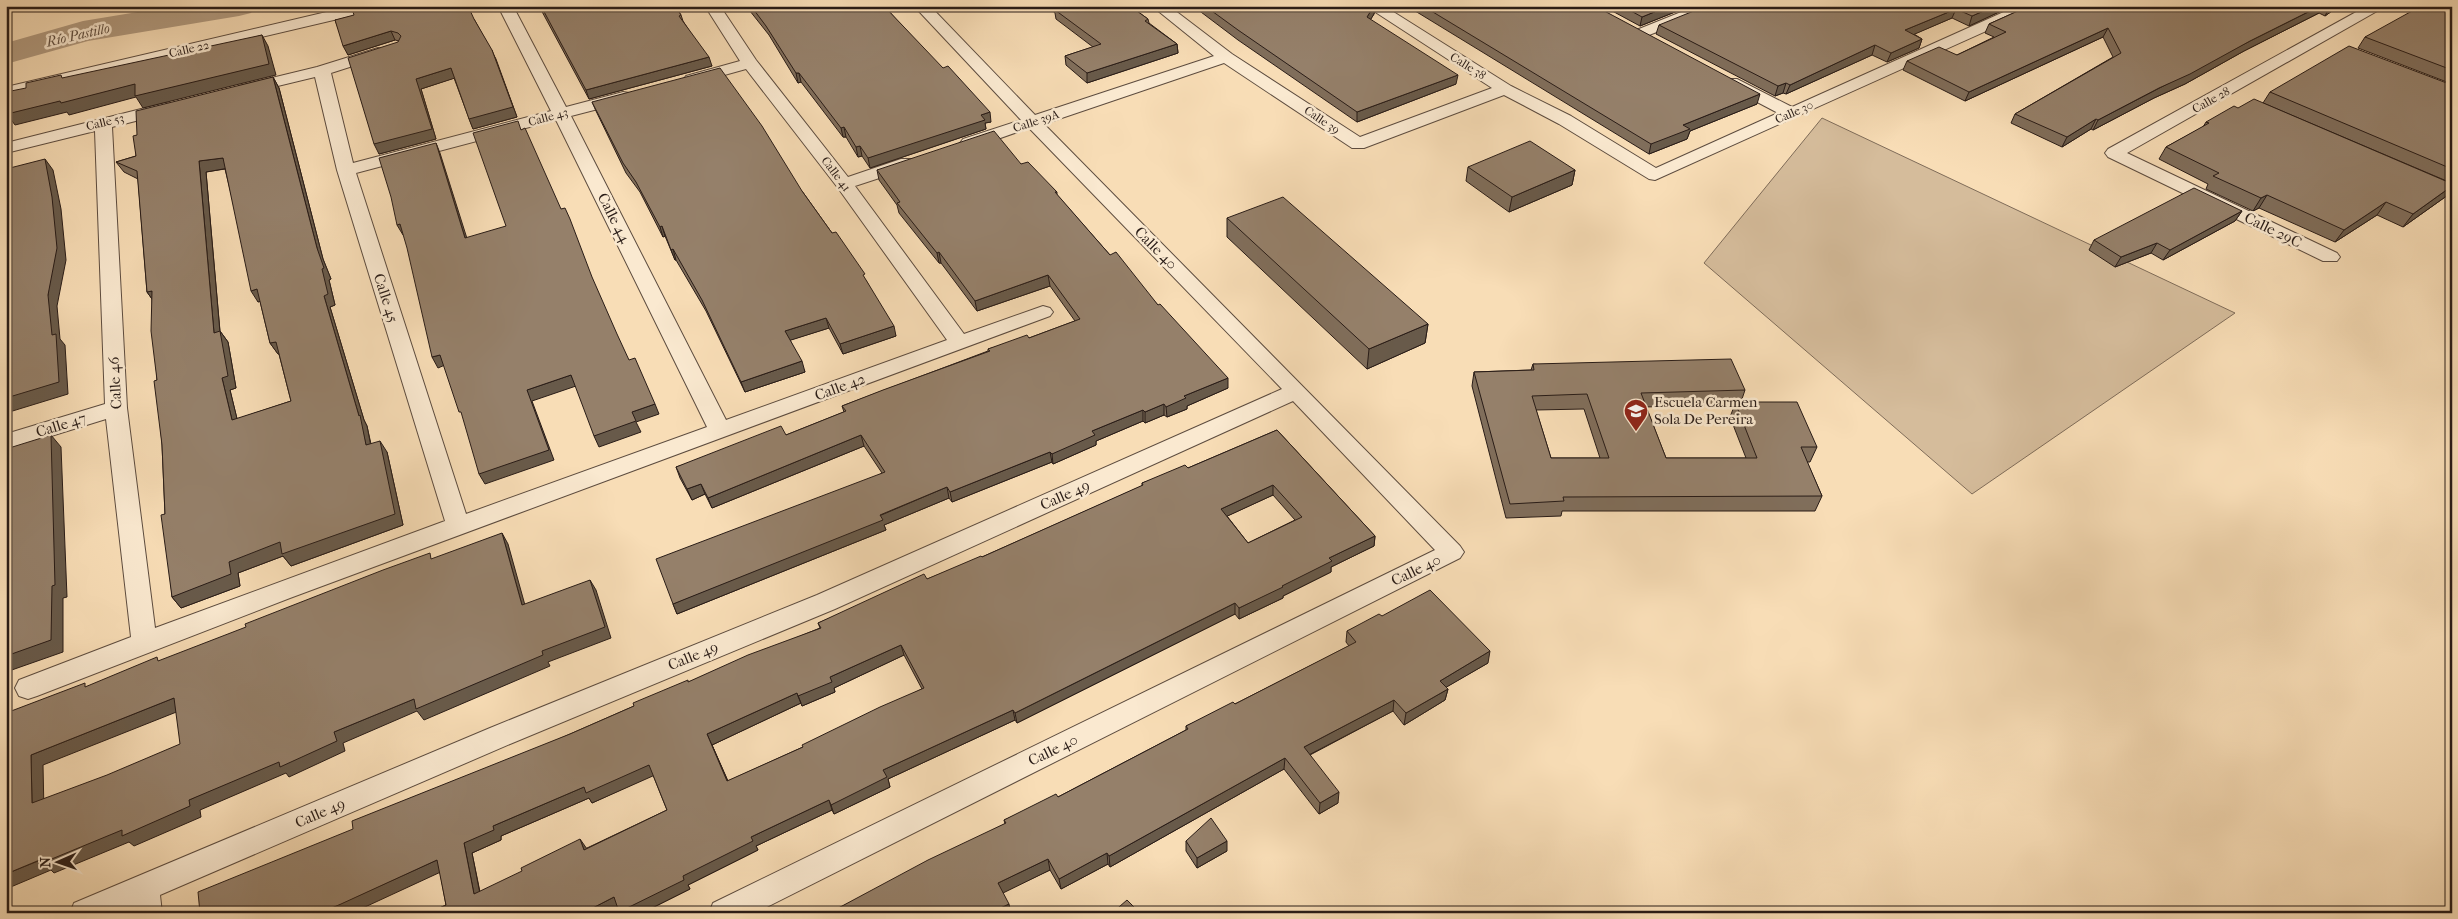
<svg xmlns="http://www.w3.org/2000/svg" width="2458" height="919" font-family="'IM FELL French Canon',serif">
  <rect width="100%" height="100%" fill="#f8ddb6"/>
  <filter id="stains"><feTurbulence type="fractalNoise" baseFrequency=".004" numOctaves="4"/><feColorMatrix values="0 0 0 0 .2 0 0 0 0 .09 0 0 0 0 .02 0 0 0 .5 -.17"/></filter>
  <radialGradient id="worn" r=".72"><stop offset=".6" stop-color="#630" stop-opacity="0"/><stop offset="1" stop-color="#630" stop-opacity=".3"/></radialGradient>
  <path fill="#d5bc9b" stroke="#7f6c59" d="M1822 118 2235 313 1972 494 1704 263Z"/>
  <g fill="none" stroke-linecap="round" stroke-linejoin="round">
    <path fill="#b29b80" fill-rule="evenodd" d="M174 6H256L251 13 239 16 88 41 6 64V43L83 21Z"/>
    <defs>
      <path id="street" d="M352 6H379L372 11 6 97V87Z
        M498 6H513L566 107 623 92 629 93 631 97 629 101 571 116 726 420 947 340 838 188 746 69 692 84 686 82 684 79 686 76 740 61 705 6H720L756 60 848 177 901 159H913L916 163 913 167 855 186 964 334 1043 306 1050 308 1053 312 1050 316 290 598 37 696 28 699 19 696 15 688 19 680 131 637 106 419 6 450V434L105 404 95 131 6 153V143L165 103 171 104 173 108 171 112 112 127 127 408 155 628 445 521 337 170 315 77 245 94 239 92 237 89 239 86 317 67 378 48 384 50 386 53 384 56 331 73 353 163 551 111ZM556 120 707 427 466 514 356 173Z
        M914 6H930L1035 115 1214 56 1152 6H1169L1232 54 1360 137 1492 88 1366 6H1384L1511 86 1571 116 1656 168 1778 113 1725 85 1723 82 1725 79H1737L1792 107 2017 6H2037L2035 9 1655 180 1649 179 1559 124 1504 95 1364 148H1352L1224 63 1044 124 1460 546 1464 552 1460 558 755 913H709L713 903 1435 550 1293 401 835 609 510 744 160 895 162 913H132V907L119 913H70L74 903 490 728 817 595 1282 389 1029 128 975 147H963L960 143 963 139 1021 120Z
        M1696 6H1717L1715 9 1644 37H1634L1631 34 1634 31Z
        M2367 6H2386L2127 153 2337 253 2340 257 2337 261H2323L2108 157 2105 153 2108 149Z"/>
    </defs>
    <use href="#street" stroke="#5d4c3f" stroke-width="2"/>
    <use href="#street" fill="#fae9d0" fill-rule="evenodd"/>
  </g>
  <path fill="#806e5b" stroke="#291c17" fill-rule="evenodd" d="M539 6H675L681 15 683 21 712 66 589 99Z
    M746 6H884L991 122 985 123 986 129 870 168 862 156 858 157 846 137H843L801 82 798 83 769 35Z
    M1047 6H1130L1148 19 1149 23 1177 44 1178 53 1087 83 1066 65 1065 56 1093 47 1056 19 1055 13Z
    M1193 6H1375L1374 14 1370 20 1456 84 1357 122 1238 40Z
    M1407 6H1595L1757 104 1690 131 1687 139 1649 154Z
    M1603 6H1690L1640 26Z
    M2012 6 1969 26 1952 18 1914 34 1922 39 1919 48 1887 62 1872 55 1786 94 1783 93 1775 96 1656 34 1659 25Z
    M2029 6H2339L2325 16 2319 13 2244 51 2185 84 2154 98 2093 130 2091 129 2062 147 2011 123 2015 114 2113 57 2103 37 1965 101 1903 70 1907 61 1957 55 1994 37 1985 33 1989 24Z
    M2452 6V84L2358 48 2365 37Z
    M474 19 496 59 517 117 473 129 454 78 421 89 436 139 379 154 399 41 395 40 348 55 335 20Z
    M273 77 279 88 323 259 331 279 329 280 335 305 330 307 364 420 367 426 371 444 387 452 403 525 291 566 283 556 238 573 240 586 181 608 172 597 165 514 162 445 157 380 152 299 147 292 138 179 124 172 116 162 136 156 137 135ZM225 169 258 302 260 301 270 343 278 354H279L291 401 237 419 230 390 236 388 228 342 220 331 206 172Z
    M2452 85V190L2448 195 2403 227 2377 215 2335 242 2259 208 2253 211 2206 189 2208 184 2159 159 2166 147 2203 127 2206 122 2449 182 2263 103 2270 92Z
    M592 102 802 191 867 282 896 336 843 354 829 328 790 340 805 372 745 392 706 311 676 260H675L665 236 663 237 640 192 626 173 596 111Z
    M1021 164 1057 192V195L1110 255 1158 305 1228 388 1187 406V409L1167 417 1164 415 1145 423 1143 421 1096 441V445L1053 464 1052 462 952 502 949 498 884 525 886 530 677 614 673 604 882 473 864 446 712 508 705 494 692 500 680 478 676 467 786 435 844 412 842 406 988 351V349L1029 338 1075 321 1050 286 977 311 941 263H939L899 213 897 205 879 180 877 170Z
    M1468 167 1575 170 1572 185 1509 212 1466 181Z
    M2242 211 2235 221 2163 260 2151 253 2115 267 2089 250 2094 240Z
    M1227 218 1428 324 1425 343 1367 369 1227 237Z
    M1533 364 1745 390 1741 402 1817 447 1810 462H1807L1822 496 1815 511H1562L1561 516 1506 518 1472 386 1474 372 1531 370ZM1735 404 1730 417 1746 458H1666L1646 407ZM1584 409 1600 458H1551L1536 410Z
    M1277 430 1375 536 1374 546 1331 567V572L1283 596V598L1239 619 1235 614 1017 723 1015 720 888 779 890 787 834 814 832 810 756 846 758 850 688 885 690 889 642 913H620L618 908 608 913H429L446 905 440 872 353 829 689 682 820 628 818 623 982 557 1142 486V483L1188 468ZM1273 495 1295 520 1248 543 1227 516ZM904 655 922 689 803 747 728 781 712 745 801 703 802 706 835 692 834 688ZM653 775 667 810 587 848 480 892 472 853 501 840V836L589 798 592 803Z
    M1382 616 1488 663 1446 687 1448 689 1445 700 1404 725 1393 711 1310 755 1338 803 1319 814 1284 769 1110 867 1108 864 1061 889 1050 870 1003 892 829 913 1005 824 1004 820 1058 797 1186 730V726L1235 704 1349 646 1346 642 1347 631Z
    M1186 841 1227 851 1197 868 1186 851Z"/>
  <path fill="#685a4a" stroke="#291c17" d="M1374 6H1375L1374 14 1366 27 1367 17Z
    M1669 6H1690L1640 26 1642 17Z
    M1995 6H2012L1969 26 1972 16Z
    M2320 6H2323L2319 13 2244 51 2185 84 2154 98 2093 130 2098 120 2250 41Z
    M2330 6H2339L2325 16Z
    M1956 9 1952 18 1901 40 1905 30Z
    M2108 28 2103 37 1965 101 1969 92Z
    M391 31 395 40 348 55 343 46Z
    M262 35 268 46 276 75 143 108 136 97 69 115 67 112 15 125 7 114Z
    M1922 39 1919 48 1887 62 1891 53Z
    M1177 44 1178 53 1087 83V73Z
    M1875 45 1872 55 1786 94 1790 85Z
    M492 50 517 117 473 129 469 119Z
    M709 57 712 66 589 99 586 90Z
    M451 68 455 78 421 89 436 139 379 154 374 144 416 79Z
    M796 73H799L801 82 798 83Z
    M1458 75 1456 84 1357 122V112Z
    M273 77 279 88 323 259 331 279 329 280 335 305 330 307 364 420 367 426 373 457 366 445 359 416 324 296 317 248Z
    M1786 83 1783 93 1775 96 1778 86Z
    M1760 94 1757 104 1690 131 1687 139 1649 154 1651 144 1683 125Z
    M990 112 991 122 985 123 986 129 870 168 868 158 981 115Z
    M2096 119 2091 129 2062 147 2067 137Z
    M844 127 846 137H843L841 128Z
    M436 143 440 153 470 248 465 238Z
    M860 146 862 156 858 157 856 147Z
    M223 158 229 168 206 172 221 344 214 333 199 161Z
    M45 159 53 170 61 209 66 260 57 306 60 339 65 345 68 394 6 413V398L48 295Z
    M6 162 13 171 6 173Z
    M1575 170 1572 185 1509 212 1512 197Z
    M2452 186V190L2448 195 2403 227 2413 214Z
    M2267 195 2259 208 2253 211 2261 198Z
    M2386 202 2377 215 2335 242 2344 230Z
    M2242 211 2235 221 2163 260 2170 250Z
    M400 224 405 234 403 235 397 225Z
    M662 226 665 236 663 237 660 227Z
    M2157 243 2151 253 2115 267 2121 257Z
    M673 249 676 260H675L671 250Z
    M939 252 941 263H939L937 253Z
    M1048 275 1050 286 977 311 975 301Z
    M257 289 264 300 258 302 251 291Z
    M152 291 155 303 147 292Z
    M826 318 829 328 788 341 785 331Z
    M1428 324 1425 343 1367 369 1369 349Z
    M894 326 896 336 843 354 840 344Z
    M220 331 228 342 236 388 230 390 240 431 232 420 222 378Z
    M276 342 283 353 278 354 270 343Z
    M440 355 445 365 438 368 432 357Z
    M802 361 805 372 745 392 741 382Z
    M571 375 576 386 532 401 554 460 485 484 479 474 527 390Z
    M1228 378V388L1187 406V409L1167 417 1166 407 1184 396Z
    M655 404 659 414 636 422 641 432 599 447 594 436 632 412Z
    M1164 404V415L1145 423V412Z
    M1143 410V421L1096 441V445L1053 464 1052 454 1092 431Z
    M51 435 61 447 67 597 63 598V652L6 672V656Z
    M861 435 864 446 712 508 708 498Z
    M380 441 387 452 403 525 291 566 283 556 238 573 240 586 181 608 172 597 229 562Z
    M1050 452 1052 462 952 502 950 492Z
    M701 484 705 494 692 500 687 489Z
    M1273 485V495L1221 519V509Z
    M947 487 949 498 884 525 886 530 677 614 673 604Z
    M502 533 508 544 528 616 522 605Z
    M1375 536 1374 546 1331 567V572L1283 596V598L1239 619V608L1282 586 1329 558Z
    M590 580 596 590 611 638 548 662 550 666 424 720 417 711 343 743 345 751 289 777 286 773 200 810 201 817 134 846 129 842 54 873 51 870 6 889V874L189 800 334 732 414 699 542 651Z
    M1235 603V614L1017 723 1015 713Z
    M901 645 904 655 834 688 835 692 802 706 798 696 830 677Z
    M1490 651 1488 663 1438 692 1440 681Z
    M1448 689 1445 700 1404 725 1406 713Z
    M797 693 801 703 712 745 732 791 707 734Z
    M174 698 184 709 43 765 44 813 32 803 31 755Z
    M1394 700 1393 711 1303 758 1304 747Z
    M1013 710 1015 720 888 779 890 787 834 814 831 805 883 770Z
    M1285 758 1284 769 1110 867 1109 856Z
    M649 765 655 775 592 803 589 798 501 836V840L472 853 482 904 474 894 464 843 493 826 584 787Z
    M1339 792 1338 803 1319 814 1320 803Z
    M829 800 832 810 756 846 758 850 688 885 690 889 642 913H620L619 912 751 837Z
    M580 839 587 849 584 850Z
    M1227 841V851L1197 868V858Z
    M1107 853 1108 864 1061 889 1059 879Z
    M1048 859 1050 870 1001 894 998 883Z
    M437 860 445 870 352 913H320Z
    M614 897 621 906 608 913H583Z
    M1009 904 1011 913H990Z"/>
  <path fill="#95806a" stroke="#291c17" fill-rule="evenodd" d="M363 6H468L474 19 492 50 513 107 469 119 451 68 416 79 432 129 374 144 348 58 398 42 401 36 398 33 391 31 343 46 335 20 354 15 352 9Z
    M541 6H675L681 15 679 16 709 57 586 90Z
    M751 6H884L943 68 948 66 990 112 981 115 985 120 868 158 860 146 856 147 844 127 841 128 799 73H796L766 26Z
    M1058 6H1130L1148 19 1145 21 1177 44 1087 73 1065 56 1101 44 1055 10 1060 8Z
    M1205 6H1374L1367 17 1458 75 1357 112 1238 30Z
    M1423 6H1595L1760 94 1683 125 1690 129 1651 144Z
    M1622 6H1669L1642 17Z
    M1706 6H1995L1972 16 1956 9 1905 30 1922 39 1891 53 1875 45 1790 85 1786 83 1778 86 1659 25Z
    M2029 6H2320L2250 41 2190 74 2159 88 2098 120 2096 119 2067 137 2015 114 2121 53 2108 28 1969 92 1907 61 1939 47 1957 55 2006 32 1989 24Z
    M2421 6H2452V70L2365 37Z
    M262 35 269 64 135 96V84L61 103 60 101 7 114 6 92 26 88V83L61 75 62 78Z
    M2349 46 2452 85V169L2270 92Z
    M720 68 762 126 802 191 832 233 836 232 865 274 863 275 894 326 840 344 826 318 785 331 802 361 741 382 702 300 673 249 671 250 662 226 660 227 636 182 623 163 592 102Z
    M273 77 317 248 324 268 322 269 328 294 324 296 359 416 360 415 366 445 380 441 395 514 282 554 280 542 229 562 231 574 172 597 161 515 165 514 162 445 154 381 157 380 151 331 152 291 147 292 137 171 116 162 136 156 133 136 137 135 136 111ZM223 158 251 291 257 289 270 343 276 342 291 401 232 420 222 378 228 376 220 331 214 333 199 161Z
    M2254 99 2448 182H2452V186L2413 214 2386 202 2344 230 2267 195 2261 198 2213 176 2219 173 2166 147 2209 123 2206 122 2234 106 2238 108Z
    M518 121 521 130 525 128 561 209 565 208 570 219 592 277 617 334 629 360 635 358 655 404 632 412 636 421 594 436 571 375 527 390 549 450 479 474 461 412H459L440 355 432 357 407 248 400 224 397 225 391 197 379 158 436 143 465 238 506 226 473 133Z
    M994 131 1021 164 1028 162 1057 192H1055L1110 255 1116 252 1158 305 1160 304 1228 378 1184 396 1186 398 1166 407 1164 404 1145 412 1143 410 1092 431 1095 435 1052 454 1050 452 950 492 947 487 880 515 883 520 673 604 656 559 885 472 861 435 708 498 701 484 687 489 676 467 781 426 786 435 846 411 842 406 883 390 990 351 988 349 1027 335 1029 338 1080 319 1048 275 975 301 939 252 937 253 897 203 900 202 877 170Z
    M1530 141 1575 170 1512 197 1468 167Z
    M45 159 52 197 57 248 48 295 52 335 56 334 59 382 6 398V169Z
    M2194 188 2242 211 2170 250 2157 243 2121 257 2094 240Z
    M1283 197 1428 324 1369 349 1227 218Z
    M1731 359 1745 390 1641 393 1666 458H1757L1735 402H1797L1817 447H1801L1822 496 1563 497 1564 501 1510 504 1474 372 1534 370 1533 364ZM1587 394 1609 458H1551L1532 396Z
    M1277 430 1375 536 1329 558 1332 561 1282 586 1283 587 1239 608 1235 603 1015 713 1013 710 883 770 887 777 831 805 829 800 751 837 753 841 683 876 684 880 619 912 614 897 583 913H429L446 905 437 860 341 904 320 913H200L198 892 353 829 352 821 570 734 634 706 633 703 688 680V682L748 655 821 628 818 623 924 574 927 579 981 556 982 557 1143 485 1142 483 1185 465 1188 468ZM1273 485 1302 517 1248 543 1221 509ZM901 645 924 688 880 707 802 745 803 747 727 781 707 734 797 693 798 696 832 682 830 677ZM649 765 667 810 584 850 580 839 521 868 522 871 474 894 464 843 494 830 493 826 584 787 586 793Z
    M51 435 55 585 52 586 51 640 6 656V449Z
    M502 533 522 605 590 580 605 627 542 651 543 655 416 709 414 699 334 732 337 741 280 767 279 762 189 800 190 806 122 836V830L42 863V859L6 874V713L85 683V687L157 657 158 661 246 627 245 624 383 570 430 553 431 559ZM174 698 180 744 107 775 32 803 31 755Z
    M1430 590 1490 651 1440 681 1448 689 1406 713 1394 700 1304 747 1339 792 1320 803 1285 758 1109 856 1107 853 1059 879 1048 859 998 883 1009 904 990 913H829L928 860 1006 823 1004 820 1056 794 1058 797 1188 729 1186 726 1233 702 1235 704 1356 642 1347 631 1379 614 1382 616Z
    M1211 818 1227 841 1197 858 1186 841Z
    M1127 900 1140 913H1112Z"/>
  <defs>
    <symbol id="school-pin" viewBox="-11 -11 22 30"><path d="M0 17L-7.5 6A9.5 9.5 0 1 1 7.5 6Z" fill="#8f2418" stroke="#fae9d0"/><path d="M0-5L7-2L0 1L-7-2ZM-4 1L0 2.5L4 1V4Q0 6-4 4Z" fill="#fff"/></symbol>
  </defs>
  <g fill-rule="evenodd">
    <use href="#school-pin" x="1622" y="397" width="28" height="38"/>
  </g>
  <g text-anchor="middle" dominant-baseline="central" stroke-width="5" stroke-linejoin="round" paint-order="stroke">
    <g font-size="12" fill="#291c17" stroke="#fae9d0">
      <text transform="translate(189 49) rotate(-13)">Calle 22</text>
      <text transform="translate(1468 66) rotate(32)">Calle 38</text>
      <text transform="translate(2211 100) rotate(-29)">Calle 28</text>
      <text transform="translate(1794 112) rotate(-24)">Calle 30</text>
      <text transform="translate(548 117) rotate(-15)">Calle 43</text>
      <text transform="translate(1322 120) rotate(34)">Calle 39</text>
      <text transform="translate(1036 121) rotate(-18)">Calle 39A</text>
      <text transform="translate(105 122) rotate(-14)">Calle 53</text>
      <text transform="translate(836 174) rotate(53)">Calle 41</text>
    </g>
    <g font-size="14" font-style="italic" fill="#604f41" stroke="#fae9d0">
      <text transform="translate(78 35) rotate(-13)">Río Pastillo</text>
    </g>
    <g font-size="15" fill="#291c17" stroke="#fae9d0">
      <text transform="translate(614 218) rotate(63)">Calle 44</text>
      <text transform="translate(2273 230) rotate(26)">Calle 29C</text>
      <text transform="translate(1156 248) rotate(45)">Calle 40</text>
      <text transform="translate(386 298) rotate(72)">Calle 45</text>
      <text transform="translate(115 383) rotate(-93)">Calle 46</text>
      <text transform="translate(840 387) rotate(-20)">Calle 42</text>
      <text transform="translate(61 425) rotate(-17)">Calle 47</text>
      <text transform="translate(1065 495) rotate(-24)">Calle 49</text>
      <text transform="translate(1416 570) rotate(-26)">Calle 40</text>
      <text transform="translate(693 656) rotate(-22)">Calle 49</text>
      <text transform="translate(1053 750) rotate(-26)">Calle 40</text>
      <text transform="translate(320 813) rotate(-23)">Calle 49</text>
    </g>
    <g font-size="15" fill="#291c17" stroke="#fae9d0" text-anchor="start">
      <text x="1654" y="402">Escuela Carmen<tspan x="1654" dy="17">Sola De Pereira</tspan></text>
    </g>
  </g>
  <rect width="2458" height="919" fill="none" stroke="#f8ddb6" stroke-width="25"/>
  <rect x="8" y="8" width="2443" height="904" fill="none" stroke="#291c17" stroke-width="2.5"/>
  <rect x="12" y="12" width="2433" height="894" fill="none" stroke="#291c17"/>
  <g transform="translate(58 862) rotate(268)" stroke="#fae9d0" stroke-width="4" paint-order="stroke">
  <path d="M0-4L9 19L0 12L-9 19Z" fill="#291c17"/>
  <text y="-8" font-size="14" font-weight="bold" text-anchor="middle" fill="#291c17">N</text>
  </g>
  <rect width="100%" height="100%" filter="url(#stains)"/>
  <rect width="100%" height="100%" fill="url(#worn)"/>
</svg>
